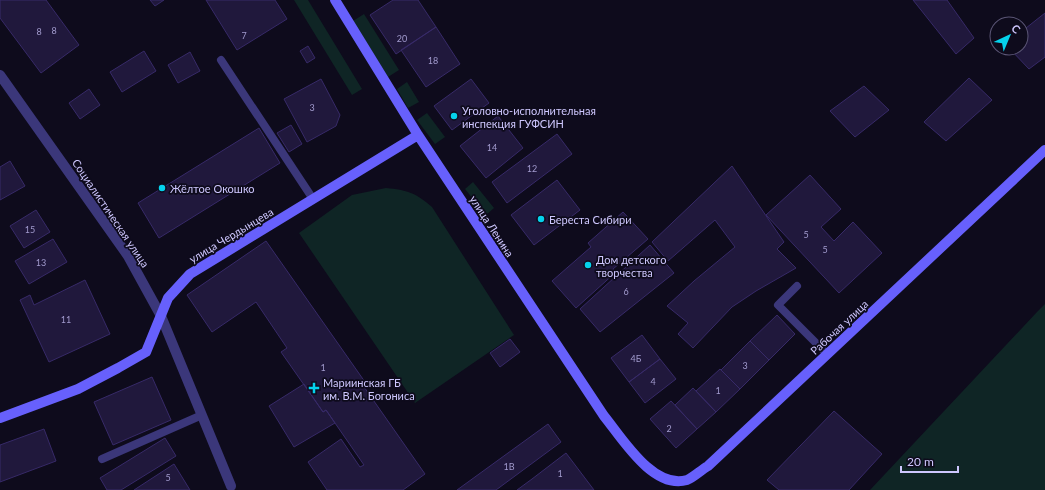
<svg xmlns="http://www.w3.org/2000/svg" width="1045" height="490" font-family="Lato,sans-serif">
  <rect width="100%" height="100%" fill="#0e0b1c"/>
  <path fill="#0f2525" d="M294 0H308L362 89 352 95Z
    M364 14 399 70 388 77 353 21Z
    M407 82 419 102 408 108 397 89Z
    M427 113 445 137 435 144 417 120Z
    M473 182 494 208 486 215 465 189Z
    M386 188C407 190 416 193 432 207L514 335 415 403 299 233 352 195Z
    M1045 304V490H870L1037 312Z"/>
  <path fill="#20183c" stroke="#372a68" d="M0 0H46L79 45 41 73 0 18Z
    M150 0H164L155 6Z
    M206 0H275L287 19 237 50Z
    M393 0H418L436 27 396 54 370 15Z
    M913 0H947L974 38 956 54Z
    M1045 13V57L1029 69 1009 48H1021V32Z
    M436 27 460 64 426 87 401 50Z
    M308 46 315 58 307 63 300 51Z
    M144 51 156 71 122 92 110 72Z
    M190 52 200 71 178 83 168 65Z
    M969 78 992 100 946 141 924 122Z
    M321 79 340 115 336 126 307 142 284 99Z
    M471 79 489 103 452 130 434 106Z
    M864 86 889 110 855 137 830 111Z
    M89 89 100 105 80 119 69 103Z
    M498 116 523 148 486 178 460 146Z
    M291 125 302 144 289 152 277 133Z
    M259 128 280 163 159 238 138 203Z
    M557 134 572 154 507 203 492 182Z
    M10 161 25 186 0 200V167Z
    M732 166 784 242 777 249 796 268 756 291 732 307 693 348 678 334 688 323 667 306 694 281 735 247 715 220 668 261 652 242Z
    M810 175 841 209 821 227 834 241 853 222 882 253 839 293 766 215Z
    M557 180 580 210 534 245 511 215Z
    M36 210 50 232 24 248 10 226Z
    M623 212 648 239 613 269 616 272 576 308 552 281 591 247 588 243Z
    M53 239 67 262 29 284 15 261Z
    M266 241 365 382 362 384 425 474 403 490H327L308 462 341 439 360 467 364 465 326 410 323 412 281 352 287 348 256 302 212 332 187 295Z
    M650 245 674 273 600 332 580 309Z
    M85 280 110 334 49 362 20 300 30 295 34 305Z
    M777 315 795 334 769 360 750 341Z
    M642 335 660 359 629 382 611 358Z
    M510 339 520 352 500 367 490 353Z
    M750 341 769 360 740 389 721 370Z
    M660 359 676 379 645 403 629 382Z
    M720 369 740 389 716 412 696 391Z
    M152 377 171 420 113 445 94 402Z
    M304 384 323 412 326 410 335 423 294 447 269 406Z
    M693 388 716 412 697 429 675 405Z
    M671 401 697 429 676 448 650 419Z
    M834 411 882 454 849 490H779L767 480Z
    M548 424 561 442 496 490H457Z
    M44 429 56 461 0 482V445Z
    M165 438 176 456 121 490H107L100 478Z
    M566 453 594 490H517L532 479Z
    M174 464 190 490H134Z"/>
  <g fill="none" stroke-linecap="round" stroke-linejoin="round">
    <path stroke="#3b377a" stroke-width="8" d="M221 60 313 199
      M797 286 778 305 827 354
      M102 459 202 415"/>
    <path stroke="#3b377a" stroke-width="10" d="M0 75 128 256 161 316 231 486"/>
    <path stroke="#6760fc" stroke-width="10" d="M335 0 418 135 604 416C622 438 653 490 687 480 694 477 701 470 708 466L1045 150
      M0 418 78 389 118 368 146 352 168 298 190 274 418 135"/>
  </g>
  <g fill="#05d2ec" stroke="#0e0b1c" stroke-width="1.5">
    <circle cx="454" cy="116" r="4"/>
    <circle cx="162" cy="188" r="4"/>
    <circle cx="541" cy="219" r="4"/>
    <circle cx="588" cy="265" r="4"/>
    <path d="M312 382h4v4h4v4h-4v4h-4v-4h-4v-4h4z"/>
  </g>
  <g text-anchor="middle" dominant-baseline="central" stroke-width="3.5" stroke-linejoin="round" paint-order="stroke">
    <g font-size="9" fill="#a29bce">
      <text x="54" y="30">8</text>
      <text x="39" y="31">8</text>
      <text x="244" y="35">7</text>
      <text x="402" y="38">20</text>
      <text x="433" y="60">18</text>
      <text x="312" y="107">3</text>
      <text x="492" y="147">14</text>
      <text x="532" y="168">12</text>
      <text x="30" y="229">15</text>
      <text x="806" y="234">5</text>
      <text x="825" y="249">5</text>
      <text x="41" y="262">13</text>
      <text x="626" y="291">6</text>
      <text x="66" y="319">11</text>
      <text x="636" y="358">4Б</text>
      <text x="745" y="365">3</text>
      <text x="323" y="367">1</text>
      <text x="653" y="381">4</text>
      <text x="718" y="390">1</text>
      <text x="669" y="428">2</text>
      <text x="509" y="466">1В</text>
      <text x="560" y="473">1</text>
      <text x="168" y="477">5</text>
    </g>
    <g font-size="11" fill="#cec7fe" stroke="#0e0b1c" text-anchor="start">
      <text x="462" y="110">Уголовно-исполнительная<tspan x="462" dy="13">инспекция ГУФСИН</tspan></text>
      <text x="170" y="188">Жёлтое Окошко</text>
      <text x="549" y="219">Береста Сибири</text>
      <text x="596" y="259">Дом детского<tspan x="596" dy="13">творчества</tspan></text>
      <text x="323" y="382">Мариинская ГБ<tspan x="323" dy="13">им. В.М. Богониса</tspan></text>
    </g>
    <g font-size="11" fill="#cec7fe" stroke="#0e0b1c">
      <text transform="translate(111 213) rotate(56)">Социалистическая улица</text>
      <text transform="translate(492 226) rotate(57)">улица Ленина</text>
      <text transform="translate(231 235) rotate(-31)">улица Чердынцева</text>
      <text transform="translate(839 327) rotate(-43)">Рабочая улица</text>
    </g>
  </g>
  <g transform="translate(1009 36) rotate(44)"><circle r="19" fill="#0e0b1c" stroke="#5b5676"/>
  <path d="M0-3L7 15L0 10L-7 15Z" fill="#05d2ec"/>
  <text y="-6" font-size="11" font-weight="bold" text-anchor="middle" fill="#cec7fe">С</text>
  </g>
  <path d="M901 466v6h57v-6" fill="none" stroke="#cec7fe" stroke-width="2"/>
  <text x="907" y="466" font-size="12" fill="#cec7fe" stroke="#0e0b1c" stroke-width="3" paint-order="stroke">20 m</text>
</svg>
